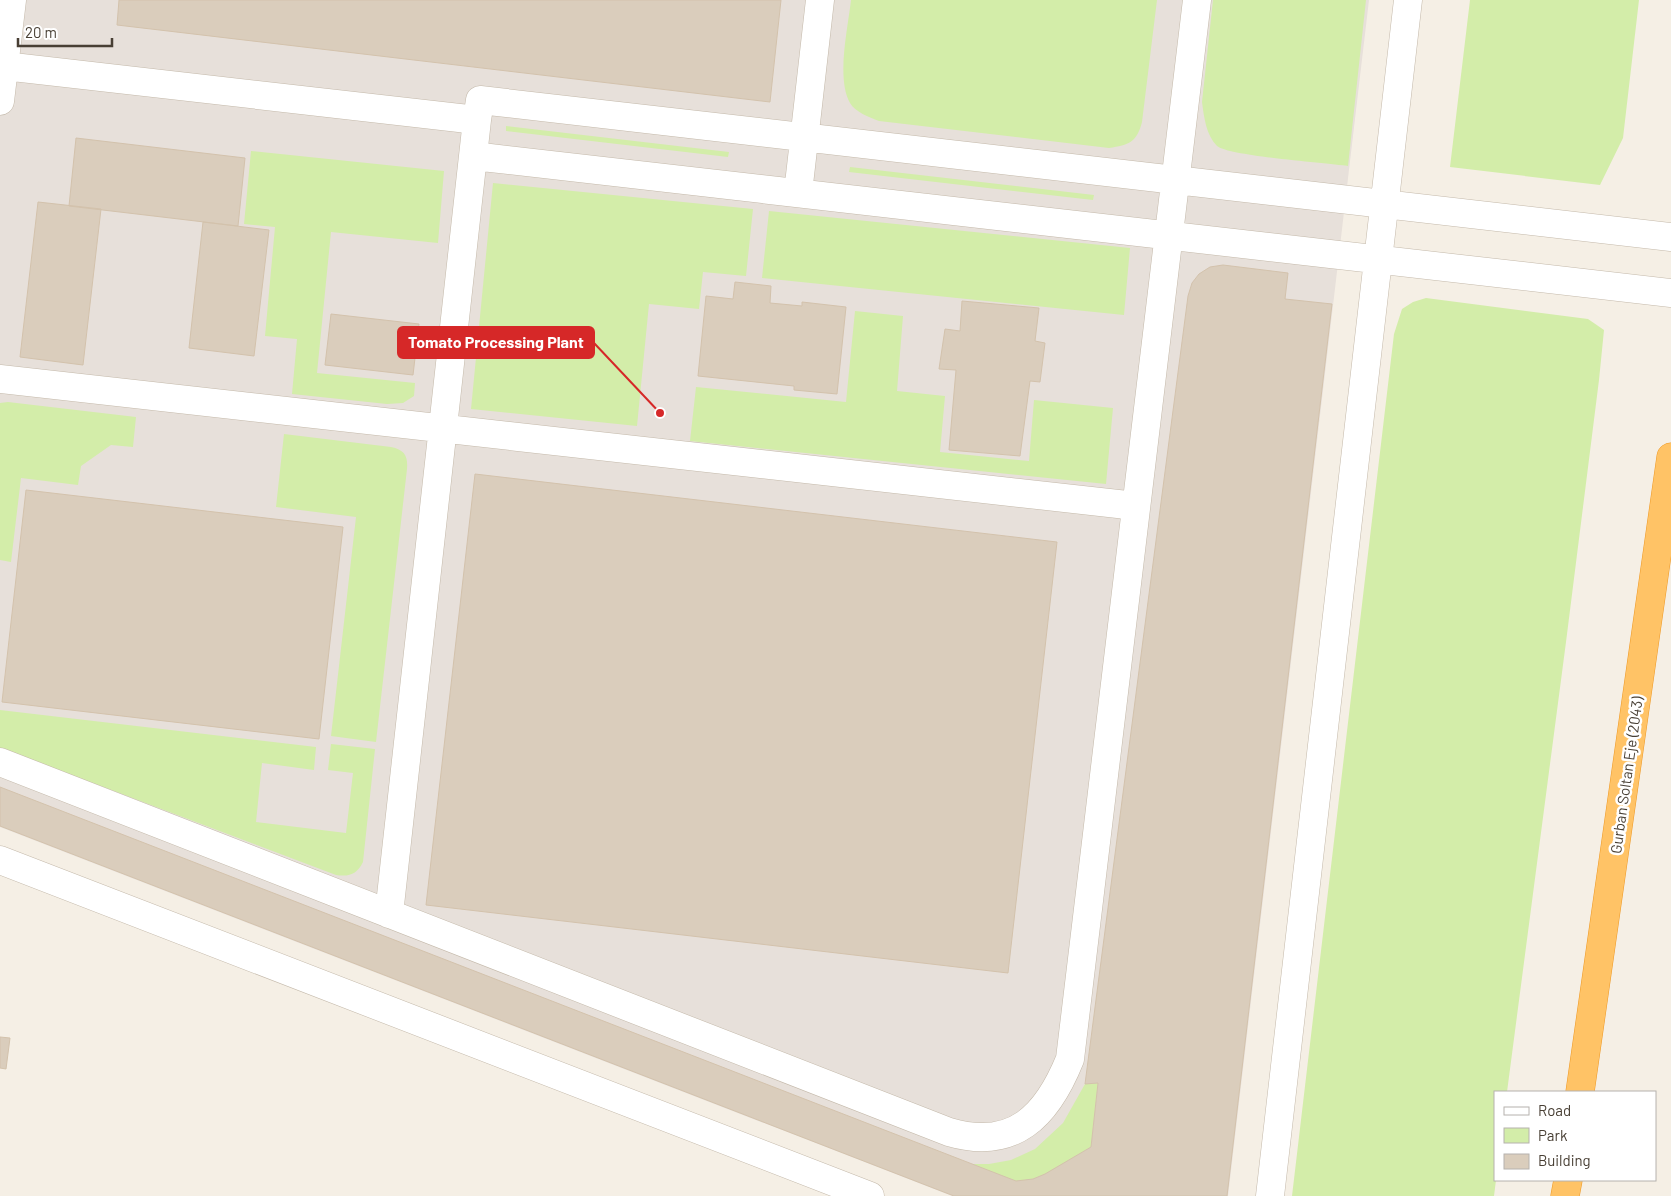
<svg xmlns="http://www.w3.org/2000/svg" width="1671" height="1196" font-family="Barlow,sans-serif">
  <rect width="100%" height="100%" fill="#f5efe5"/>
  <path fill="#e7e0da" d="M0 0H1369L1228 1196H952L0 827Z"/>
  <path fill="#d3eda9" d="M851 0H1157L1142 122C1137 142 1129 145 1109 148L879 121C869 117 855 112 850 103 836 78 848 28 851 0Z
    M1213 0H1366L1348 166C1326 163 1229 156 1217 146 1206 135 1204 117 1202 102Z
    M1470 0H1639L1623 138 1600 185 1450 167Z
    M506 126 729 152 728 157 506 131Z
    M251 151 444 171 438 243 331 232 317 373 415 383 414 396 403 403 387 404 292 394 297 339 265 336 275 227 244 224Z
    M850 167 1094 195 1093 200 849 172Z
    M493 183 753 209 746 276 703 272 699 309 649 304 637 426 471 409Z
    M769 211 1130 248 1124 315 762 278Z
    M1426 298 1588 319 1604 330 1599 380 1566 642 1507 1092H1495L1496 1180 1494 1196H1292L1394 334 1402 309 1413 302Z
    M855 311 903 316 897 391 945 396 940 452 1029 461 1034 400 1113 408 1106 484 690 441 696 387 846 402Z
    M8 402 136 417 133 447 111 445 81 466 78 485 21 478 11 562 0 560V403Z
    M284 434 391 447C405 450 408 456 407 469L376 742 331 736 356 517 276 507Z
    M0 710 316 747 314 770 262 763 256 822 346 833 353 773 328 770 331 744 375 749 363 862C357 874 350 877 336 875L0 748Z
    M1098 1083 1091 1147C1072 1158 1039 1184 1016 1181 1007 1180 982 1168 972 1164H989L1011 1160 1035 1149 1063 1123 1085 1084Z"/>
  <path fill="#dacdbc" stroke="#d3c2ac" d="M119 0H781L770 102 117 25Z
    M76 138 245 158 238 226 69 206Z
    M38 202 101 209 83 365 20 357Z
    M203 222 269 230 254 356 189 348Z
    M1223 265 1288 273 1285 299 1332 304 1227 1196H954L0 826V787L1016 1181 1033 1179 1045 1174 1091 1147 1098 1083 1085 1084 1188 296 1192 283 1199 274 1210 267Z
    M735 282 771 286 770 303 802 306V302L846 307 837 394 794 390V386L698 376 706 296 733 299Z
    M962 301 1039 308 1035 341 1045 343 1040 382 1030 381 1020 456 949 450 956 370 939 369 945 329 960 331Z
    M331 314 419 324 413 375 325 365Z
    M475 474 1057 542 1008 973 426 905Z
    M26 490 343 527 319 739 2 702Z
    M0 1037 10 1038 6 1069 0 1068Z"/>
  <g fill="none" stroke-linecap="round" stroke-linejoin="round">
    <defs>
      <path id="minor" d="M4 66 477 120 389 914
        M0 101 12 0
        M477 120 480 100 1671 237
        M473 156 1671 293
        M798 193 820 0
        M0 379 1136 506
        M0 762 949 1132C1014 1151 1047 1116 1070 1059L1197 0
        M0 860 870 1196
        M1270 1196 1408 0"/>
      <path id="highway" d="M1580 1092 1671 457
        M1565 1196 1568 1180"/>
    </defs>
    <use href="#minor" stroke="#c4b9aa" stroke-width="29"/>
    <use href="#highway" stroke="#ee9926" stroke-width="29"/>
    <use href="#minor" stroke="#fff" stroke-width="28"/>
    <use href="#highway" stroke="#ffc366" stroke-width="28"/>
  </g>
  <g text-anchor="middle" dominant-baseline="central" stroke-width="5" stroke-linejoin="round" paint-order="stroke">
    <g font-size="15" fill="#483f34" stroke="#fff">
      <text transform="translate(1626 775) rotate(-82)">Gurban Soltan Eje (2043)</text>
    </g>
  </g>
  <path fill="none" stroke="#d62828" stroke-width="2" d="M660 413L594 343"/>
  <circle fill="#d62828" stroke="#fff" stroke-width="2" cx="660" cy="413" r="5"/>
  <rect fill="#d62828" stroke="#d62828" stroke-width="2" x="398" y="327" width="196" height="31" rx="5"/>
  <g font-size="16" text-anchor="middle" font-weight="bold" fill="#fff">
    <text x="496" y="348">Tomato Processing Plant</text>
  </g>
  <rect x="1494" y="1091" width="162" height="90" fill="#ffffff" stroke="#b6b2ae"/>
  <rect x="1504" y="1107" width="25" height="8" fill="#ffffff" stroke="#b6b2ae"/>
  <text x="1538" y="1116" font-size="15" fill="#483f34">Road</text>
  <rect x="1504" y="1128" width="25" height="15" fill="#d3eda9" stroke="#b6b2ae"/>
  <text x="1538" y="1141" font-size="15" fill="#483f34">Park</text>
  <rect x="1504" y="1154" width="25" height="15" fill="#dacdbc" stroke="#b6b2ae"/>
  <text x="1538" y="1166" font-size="15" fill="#483f34">Building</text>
  <path d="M18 38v8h94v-8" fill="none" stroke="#483f34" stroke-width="2.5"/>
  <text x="25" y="38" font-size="15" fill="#483f34" stroke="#ffffff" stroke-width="4" paint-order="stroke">20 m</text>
</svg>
